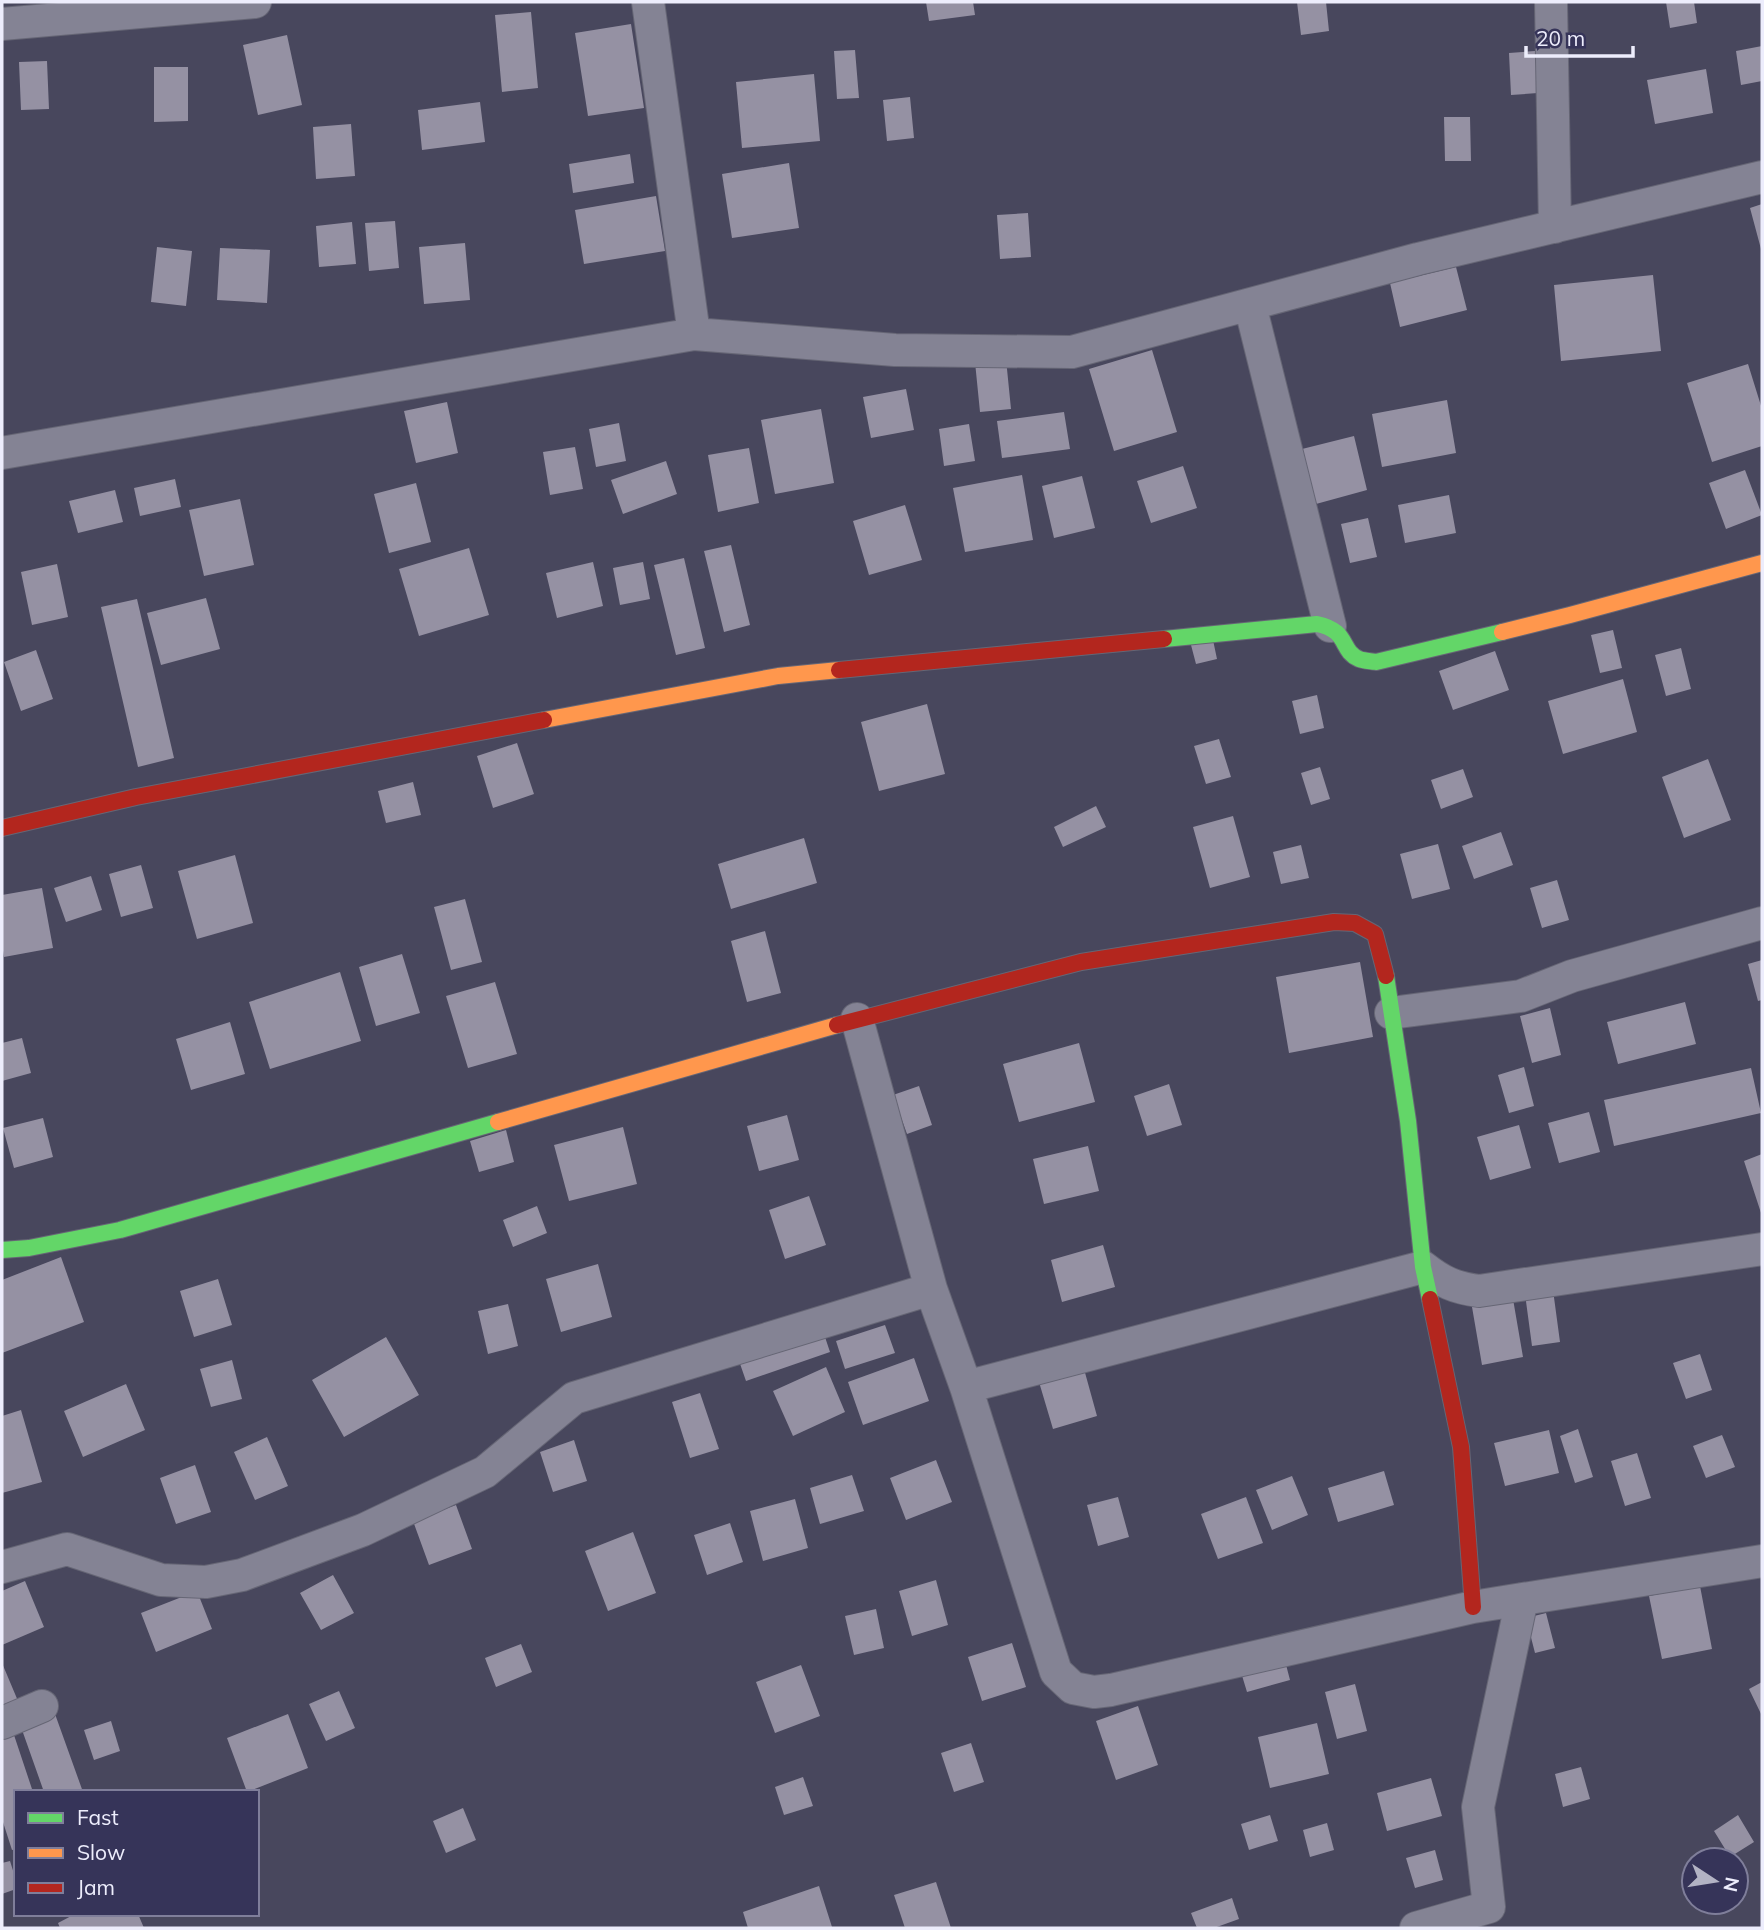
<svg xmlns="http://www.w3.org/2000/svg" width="1764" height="1930" font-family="Mulish,sans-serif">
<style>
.building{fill:#9591a3}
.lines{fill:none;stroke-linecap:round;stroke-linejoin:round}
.street-casing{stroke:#666675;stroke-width:34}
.fast-casing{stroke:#666675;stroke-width:18}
.slow-casing{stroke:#666675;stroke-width:18}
.jam-casing{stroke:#666675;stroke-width:18}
.street{stroke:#848394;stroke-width:32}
.fast{stroke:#63d668;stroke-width:16}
.slow{stroke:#ff974d;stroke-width:16}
.jam{stroke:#b3261e;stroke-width:16}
</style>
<rect width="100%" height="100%" fill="#48475d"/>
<path class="building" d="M926,2H973L975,15L929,21Z
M1297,2H1326L1329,31L1301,35Z
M1666,2H1694L1697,23L1670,28Z
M531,12L538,88L502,92L495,15Z
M631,24L644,108L588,116L575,33Z
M287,35L302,105L258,115L243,45Z
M1762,46V81L1741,85L1736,51Z
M855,50L859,98L837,99L834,51Z
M1535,51L1538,93L1511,95L1509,53Z
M47,61L49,109L21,110L19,62Z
M154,67H188V121L154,122Z
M1706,69L1713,113L1655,124L1647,80Z
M814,74L820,141L742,148L736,82Z
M910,97L914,138L887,141L883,100Z
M480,102L485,142L422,150L418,110Z
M1444,117H1470L1471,161H1445Z
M351,124L355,176L316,179L313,127Z
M630,154L634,183L573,193L569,164Z
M789,163L799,228L732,238L722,174Z
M656,196L665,251L584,264L575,210Z
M1762,204V249H1761L1750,208Z
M1028,213L1031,257L1000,259L997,215Z
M395,221L399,268L369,271L365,223Z
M352,222L356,264L319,267L316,226Z
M465,243L470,300L424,304L419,247Z
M157,247L192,251L186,306L151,302Z
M220,248L270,250L267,303L217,300Z
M1456,267L1467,310L1400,327L1390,283Z
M1653,275L1661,351L1561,361L1554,285Z
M1152,350L1177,432L1114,451L1089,369Z
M1006,359L1011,409L980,412L975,362Z
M1748,364L1762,409V446L1712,462L1687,383Z
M906,389L914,430L871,438L863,397Z
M1447,400L1456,453L1382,467L1372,414Z
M447,402L458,453L416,463L404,411Z
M821,409L834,483L775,494L761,420Z
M1064,412L1070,449L1002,458L997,421Z
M619,423L626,461L596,467L589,429Z
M969,424L975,461L944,466L939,429Z
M1354,436L1367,490L1316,504L1302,449Z
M575,447L583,489L550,495L543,452Z
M749,448L759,503L718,512L708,455Z
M666,461L677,494L623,514L611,480Z
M1183,466L1197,508L1151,523L1137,481Z
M1745,470L1762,515L1726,529L1709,483Z
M1022,475L1033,540L965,552L953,488Z
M1082,476L1095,528L1054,538L1042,486Z
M175,479L181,507L140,516L134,488Z
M416,483L431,542L389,553L374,494Z
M115,490L123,522L78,533L69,501Z
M1449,495L1456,533L1405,543L1398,505Z
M240,499L254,565L204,576L189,510Z
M905,505L922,560L869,575L853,521Z
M1368,518L1377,557L1350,563L1341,524Z
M731,545L750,625L724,632L704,551Z
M469,548L489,615L419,636L399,569Z
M684,558L705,648L676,655L654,565Z
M593,562L603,606L557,618L546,573Z
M643,562L650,599L620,605L613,568Z
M57,564L68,617L32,625L21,572Z
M206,598L220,649L161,665L147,613Z
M137,599L174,758L138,767L101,607Z
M1613,630L1622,668L1600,673L1591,635Z
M1213,640L1217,659L1196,664L1191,645Z
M1681,648L1691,689L1666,696L1655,655Z
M36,650L53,699L21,711L4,662Z
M1495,651L1509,690L1453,710L1439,671Z
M1623,679L1637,732L1563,754L1548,701Z
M1317,695L1324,728L1300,734L1292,701Z
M927,704L945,774L879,791L861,722Z
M1219,739L1231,777L1206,784L1194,746Z
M517,743L534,794L493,808L477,756Z
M1708,759L1731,820L1684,838L1662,777Z
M1320,767L1330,799L1311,805L1301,773Z
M1463,769L1473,797L1441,809L1431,780Z
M413,782L421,815L386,823L378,791Z
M1096,806L1106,827L1063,847L1054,827Z
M1233,816L1250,877L1210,888L1193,827Z
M1501,832L1513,865L1474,879L1462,846Z
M804,838L817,883L731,909L718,864Z
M1438,844L1450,889L1412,899L1400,854Z
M1301,845L1309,878L1281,884L1273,852Z
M235,855L253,923L197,939L178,871Z
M141,865L153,908L121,917L109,874Z
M91,876L102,910L66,922L54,888Z
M1557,880L1569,920L1542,928L1530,888Z
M42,888L53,948L4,957L2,944V895Z
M465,899L482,962L451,970L434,907Z
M765,931L781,993L747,1002L731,941Z
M402,954L420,1013L376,1026L359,967Z
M1762,960V1000L1758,1001L1748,964Z
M1360,962L1373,1037L1289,1053L1276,977Z
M340,972L361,1041L270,1069L249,1002Z
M495,982L517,1054L468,1068L446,996Z
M1685,1002L1696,1044L1618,1064L1607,1022Z
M1550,1008L1561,1055L1532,1063L1520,1016Z
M230,1022L245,1074L191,1090L176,1039Z
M22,1038L31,1073L2,1081V1043Z
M1079,1043L1095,1102L1019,1122L1003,1064Z
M1524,1067L1534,1106L1509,1113L1498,1075Z
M1751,1068L1761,1113L1614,1146L1604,1100Z
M1169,1084L1182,1125L1147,1136L1134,1096Z
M919,1086L932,1125L907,1134L893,1095Z
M1589,1112L1600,1152L1559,1163L1548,1123Z
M787,1115L799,1160L759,1171L747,1126Z
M43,1118L53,1157L14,1168L3,1128Z
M1519,1125L1531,1168L1490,1180L1477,1137Z
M623,1127L637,1184L569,1201L554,1145Z
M506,1130L514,1162L479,1172L470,1141Z
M1088,1146L1099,1191L1044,1204L1033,1159Z
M1762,1154V1216L1744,1161Z
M809,1196L826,1245L785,1259L769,1210Z
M537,1206L547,1233L513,1247L503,1220Z
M1103,1245L1115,1287L1062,1302L1051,1260Z
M61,1257L84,1322L2,1353V1280Z
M598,1264L612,1317L561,1332L546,1279Z
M218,1279L232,1325L194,1337L180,1291Z
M1553,1290L1560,1342L1532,1346L1525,1294Z
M1513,1299L1523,1357L1482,1365L1472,1307Z
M508,1304L518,1346L488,1354L478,1311Z
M885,1325L895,1353L845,1369L836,1341Z
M822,1328L830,1352L746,1381L738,1358Z
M386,1337L419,1395L344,1437L312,1380Z
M1700,1354L1712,1390L1686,1399L1673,1363Z
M914,1358L929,1401L863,1425L848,1382Z
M232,1360L242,1399L211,1407L200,1369Z
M826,1367L845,1412L793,1436L773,1391Z
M1084,1369L1097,1416L1053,1429L1039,1382Z
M126,1384L145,1430L83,1457L64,1411Z
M700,1393L719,1449L690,1458L672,1402Z
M21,1410L42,1482L2,1493V1416Z
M1578,1429L1593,1477L1575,1483L1560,1436Z
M1549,1430L1559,1473L1505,1486L1494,1443Z
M1722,1435L1735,1467L1706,1478L1693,1446Z
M267,1437L288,1486L255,1500L234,1452Z
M574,1440L587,1481L553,1492L540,1452Z
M1637,1453L1651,1498L1625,1506L1611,1461Z
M936,1460L952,1502L906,1520L890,1478Z
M195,1465L211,1512L176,1524L160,1478Z
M1384,1471L1394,1505L1338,1522L1328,1488Z
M852,1475L864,1511L820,1524L810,1488Z
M1292,1476L1308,1515L1272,1530L1256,1490Z
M1118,1497L1129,1537L1098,1546L1087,1505Z
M1246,1497L1263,1543L1218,1559L1201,1514Z
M795,1499L808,1548L763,1561L750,1511Z
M456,1505L472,1549L429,1565L413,1521Z
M730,1523L743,1562L707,1575L694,1535Z
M633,1532L656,1593L608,1611L585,1551Z
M333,1575L354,1613L321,1630L300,1593Z
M936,1580L948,1625L912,1636L899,1591Z
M25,1581L44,1627L2,1645V1591Z
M1700,1586L1712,1649L1662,1659L1649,1596Z
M197,1591L212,1629L156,1652L141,1613Z
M876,1609L884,1648L854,1655L845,1616Z
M1546,1613L1555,1648L1535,1653L1526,1618Z
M1012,1643L1026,1687L982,1701L968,1657Z
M521,1644L532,1672L496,1687L485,1658Z
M1284,1657L1290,1680L1247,1692L1240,1669Z
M2,1663L18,1701L2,1708Z
M801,1665L820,1716L775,1733L756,1682Z
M1762,1682V1716L1749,1689Z
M1355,1684L1367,1731L1337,1739L1325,1692Z
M339,1691L355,1728L326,1741L309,1704Z
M1138,1706L1158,1765L1116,1780L1096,1721Z
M55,1714L83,1792H44L21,1727Z
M288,1714L308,1768L247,1792L227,1738Z
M111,1721L120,1751L94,1760L84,1730Z
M1317,1723L1329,1774L1270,1788L1258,1737Z
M13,1732L33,1792H16V1849L12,1850L2,1819V1736Z
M971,1743L984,1782L954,1792L941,1753Z
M1581,1767L1590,1799L1563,1807L1555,1774Z
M803,1777L813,1806L784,1815L775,1787Z
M1431,1778L1442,1816L1387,1831L1377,1793Z
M463,1808L476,1840L446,1853L433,1821Z
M1270,1815L1278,1841L1249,1850L1241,1824Z
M1738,1815L1754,1842L1730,1857L1714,1831Z
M1327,1823L1334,1850L1310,1857L1303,1830Z
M1435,1850L1443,1880L1415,1888L1406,1858Z
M10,1861L16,1880V1889L2,1894V1863Z
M936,1882L951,1928H905L894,1895Z
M819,1886L832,1927L748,1928L743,1912Z
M1232,1898L1239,1919L1214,1928H1197L1191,1913Z
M75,1914H138L144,1928H60L58,1923Z"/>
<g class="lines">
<defs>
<path id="street" d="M648,2L694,334
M1551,2L1555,227
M2,24L255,2
M1250,305L1330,626
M2,453L694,334L895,350L1072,352L1418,259L1762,177
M1391,1013L1521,996L1572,976L1762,923
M857,1019L931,1289L966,1387L1056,1672L1073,1688L1094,1692L1111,1690L1473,1607L1762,1561
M966,1387L1423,1267C1442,1282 1455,1288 1479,1291L1762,1249
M2,1567L67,1549L161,1580L206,1582L242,1575L363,1530L485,1472L574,1398L931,1289
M2,1723L42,1706
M1416,1928L1489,1907L1478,1807L1522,1599"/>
<path id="fast" d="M1164,639L1317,624C1350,631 1339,650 1359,659C1364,661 1371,661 1376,662L1502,632
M1386,976L1408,1121L1423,1267L1430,1299
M2,1250L29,1248L120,1230L498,1122"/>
<path id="slow" d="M1502,632L1570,615L1762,563
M544,720L778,676L839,670
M498,1122L837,1025"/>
<path id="jam" d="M839,670L1164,639
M2,828L136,797L544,720
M837,1025L1081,962L1334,922L1355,923L1375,934L1386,976
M1430,1299L1461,1447L1473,1607"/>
</defs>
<use href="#street" class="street-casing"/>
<use href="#fast" class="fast-casing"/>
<use href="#slow" class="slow-casing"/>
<use href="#jam" class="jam-casing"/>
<use href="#street" class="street"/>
<use href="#fast" class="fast"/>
<use href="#slow" class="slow"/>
<use href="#jam" class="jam"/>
</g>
<rect width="1764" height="1930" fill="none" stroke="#ededfc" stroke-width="7"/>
<rect x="14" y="1790" width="245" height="126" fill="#363459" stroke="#7f7e9a" stroke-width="2"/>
<rect x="28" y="1813" width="35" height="10" fill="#63d668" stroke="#7f7e9a" stroke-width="2"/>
<text x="77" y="1825" font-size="21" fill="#ededfc">Fast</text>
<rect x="28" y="1848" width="35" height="10" fill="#ff974d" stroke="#7f7e9a" stroke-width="2"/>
<text x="77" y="1860" font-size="21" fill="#ededfc">Slow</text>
<rect x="28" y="1883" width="35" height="10" fill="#b3261e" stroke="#7f7e9a" stroke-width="2"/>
<text x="77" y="1895" font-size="21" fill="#ededfc">Jam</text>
<g transform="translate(1715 1881) rotate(102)"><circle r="33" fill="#363459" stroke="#7f7e9a" stroke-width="2"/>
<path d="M0-5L12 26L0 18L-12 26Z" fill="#b3b3c4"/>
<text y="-10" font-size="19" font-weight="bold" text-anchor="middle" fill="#ededfc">N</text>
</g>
<path d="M1526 46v10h107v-10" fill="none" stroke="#ededfc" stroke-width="3.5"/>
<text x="1536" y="46" font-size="21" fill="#ededfc" stroke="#363459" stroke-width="5" paint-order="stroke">20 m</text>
</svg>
